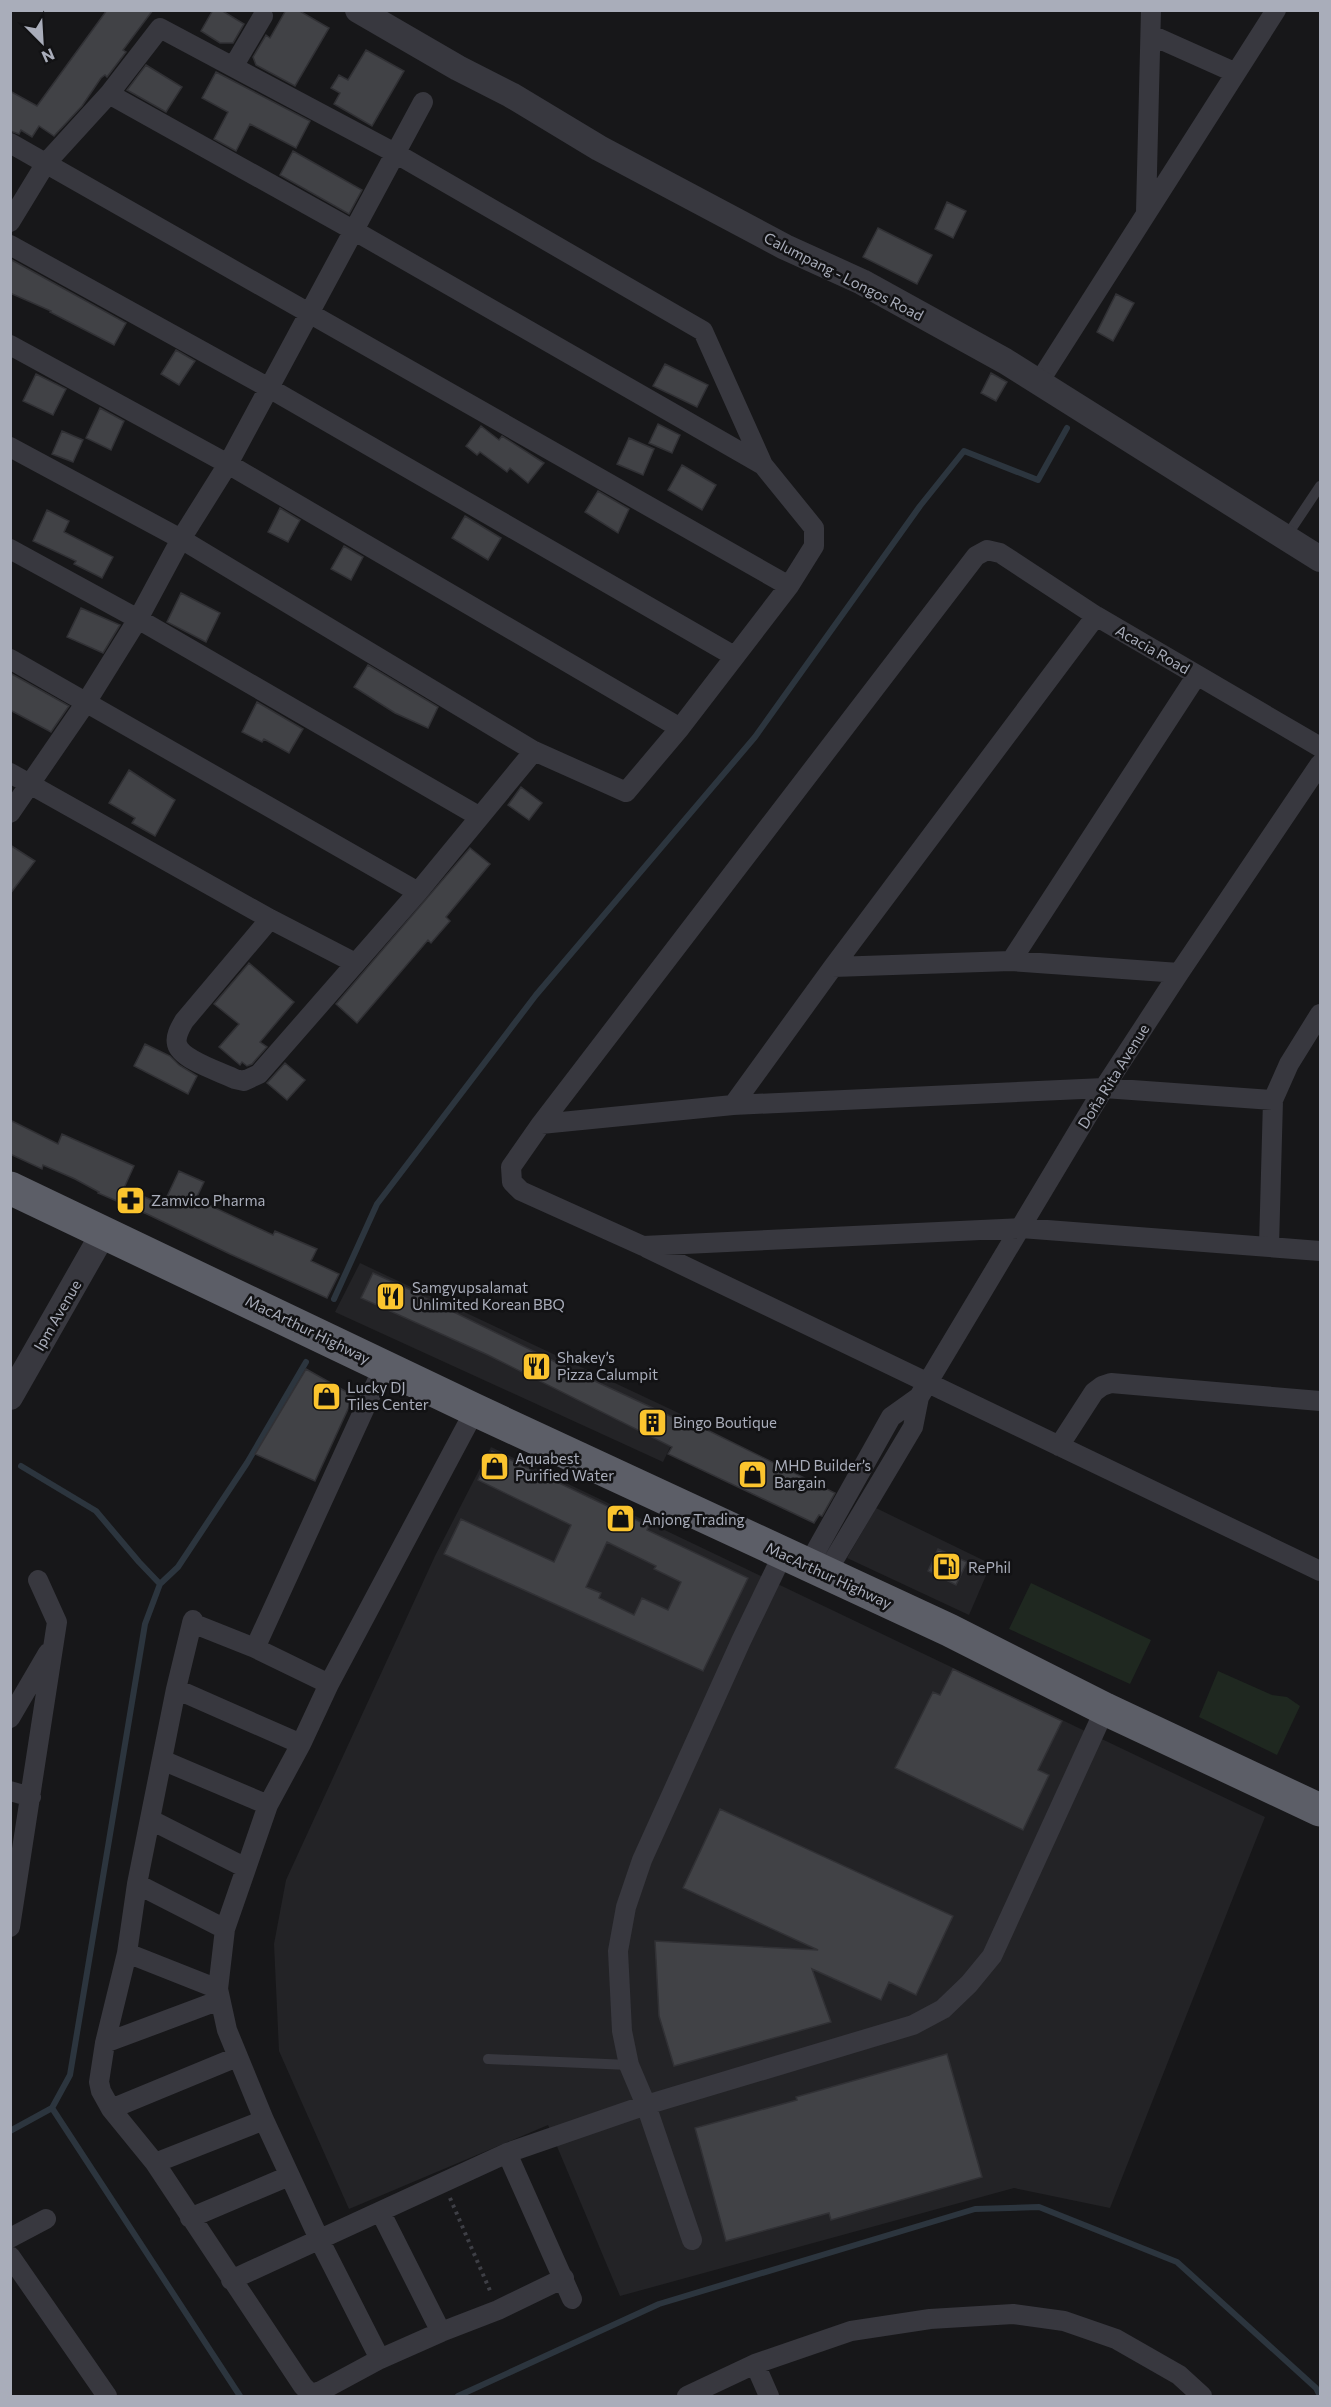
<svg xmlns="http://www.w3.org/2000/svg" width="1331" height="2407" font-family="Commissioner,sans-serif">
<style>
.built{fill:#232326}
.green{fill:#1f2820}
.lines{fill:none;stroke-linecap:round;stroke-linejoin:round}
.stream{stroke:#2c353e;stroke-width:6}
.building{fill:#414246;stroke:#313135;stroke-width:1.5;fill-rule:evenodd}
.path{stroke:#3e3f46;stroke-width:4;stroke-dasharray:3 4.5;stroke-linecap:butt}
.service{stroke:#38383f;stroke-width:10}
.minor{stroke:#38383f;stroke-width:20}
.tertiary{stroke:#38383f;stroke-width:26}
.trunk{stroke:#5c5e67;stroke-width:33}
.labels{text-anchor:middle;dominant-baseline:central;stroke-width:5;stroke-linejoin:round;paint-order:stroke}
.street-label{font-size:15px;fill:#a9adba;stroke:#121214}
.poi-label{font-size:15px;fill:#a9adba;stroke:#121214;text-anchor:start}
</style>
<rect width="100%" height="100%" fill="#171719"/>
<path class="built" d="M360,1263L685,1416L663,1462L335,1312Z
M491,1447L1265,1817L1110,2208L1014,2188L620,2296L548,2125L349,2209L279,2051L274,1944L286,1880L435,1556Z
M876,1508L991,1564L969,1615L847,1558Z"/>
<path class="green" d="M1031,1583L1151,1640L1130,1684L1009,1629Z
M1218,1671L1272,1695L1287,1697L1300,1706L1277,1755L1199,1717Z"/>
<g class="lines">
<path class="stream" d="M334,1299L377,1204L536,995L755,737L920,506L964,451L1038,480L1067,428
M21,1466L96,1511L139,1562L160,1584
M52,2108L240,2396
M10,2131L52,2108L70,2075L145,1624L160,1584L178,1567L247,1463L306,1362
M458,2396L659,2304L975,2209L1039,2207L1177,2262L1316,2388L1320,2396"/>
</g>
<path class="building" d="M107,10H153L123,50L126,52L107,77L105,75L101,78L82,106L54,136L39,126L32,137L21,130L19,134L10,131V91L37,106Z
M213,10H221L244,24L233,43H220L201,31Z
M286,10H298L329,28L295,86L256,65L253,57L266,35L270,38Z
M366,50L404,71L372,126L334,104L340,93L331,88L339,75L348,80Z
M146,65L182,87L166,112L127,90Z
M216,72L310,121L296,148L250,124L236,151L214,139L228,112L202,98Z
M293,151L362,190L349,214L280,175Z
M947,202L966,211L953,238L935,229Z
M878,228L932,255L917,284L863,257Z
M10,259L126,323L114,345L50,312L51,311L10,293Z
M1116,294L1134,303L1113,341L1097,332Z
M176,350L195,361L179,385L161,374Z
M665,364L708,385L697,407L653,386Z
M991,373L1007,382L996,401L981,393Z
M36,374L66,389L53,415L23,401Z
M100,408L124,421L111,450L86,438Z
M658,424L680,435L672,453L649,443Z
M481,426L499,440L502,436L544,463L528,483L510,468L507,472L480,452L477,455L466,446Z
M62,431L83,440L73,462L52,454Z
M629,438L654,449L643,475L617,464Z
M682,465L716,485L702,510L668,490Z
M598,491L629,509L618,533L585,512Z
M280,508L300,520L288,542L268,532Z
M47,510L69,521L64,532L113,557L102,578L74,564L76,561L33,541Z
M465,516L501,538L488,560L452,538Z
M344,546L363,557L351,580L331,569Z
M181,593L220,613L206,642L167,622Z
M81,608L120,625L103,653L67,637Z
M368,665L438,707L428,728L395,713L354,687Z
M10,673L69,706L51,732L10,710Z
M257,702L303,729L289,753L264,739L262,742L242,732Z
M129,770L175,800L155,836L132,823L135,818L109,803Z
M521,787L542,803L529,820L508,805Z
M10,845L35,861L10,894Z
M470,848L490,864L446,917L450,921L431,943L428,940L357,1023L336,1004Z
M249,963L294,1002L260,1042L267,1047L252,1064L247,1066L242,1062L240,1065L219,1047L239,1024L214,1004Z
M145,1044L170,1056L179,1065L197,1076L188,1094L134,1066Z
M285,1063L305,1080L287,1100L267,1083Z
M10,1120L58,1144L62,1134L134,1166L124,1188L163,1205L179,1171L204,1182L196,1199L273,1235L275,1231L317,1249L311,1261L339,1274L327,1298L230,1254L147,1214L98,1193L99,1192L75,1179L43,1165L42,1169L10,1154Z
M373,1273L420,1294L419,1295L584,1376L683,1422L685,1419L835,1493L822,1516L819,1515L814,1523L668,1454L672,1447L488,1355L361,1298Z
M306,1369L354,1396L315,1481L255,1454Z
M492,1451L649,1526L647,1530L748,1578L703,1671L444,1554L461,1519L554,1562L571,1525L478,1480ZM607,1542L656,1566L654,1569L681,1582L668,1610L642,1598L634,1615L599,1598L601,1593L586,1587Z
M938,1549L967,1562L956,1585L928,1571Z
M953,1669L1062,1721L1038,1770L1049,1775L1023,1830L895,1768L933,1692L940,1695Z
M720,1809L953,1916L916,1995L889,1982L881,2000L812,1969L831,2022L674,2066L659,2016L655,1941L818,1950L683,1888Z
M947,2054L982,2177L831,2220L829,2213L726,2241L695,2128L797,2100L796,2097Z"/>
<g class="lines">
<path class="path" d="M450,2198L491,2293"/>
<path class="service" d="M1286,537L1320,486
M488,2059L629,2065"/>
<path class="minor" d="M1151,35L1236,73
M233,67L263,16
M109,94L353,230L763,465
M10,143L789,586
M1146,212L1151,10
M10,222L46,163L109,94L160,28L395,153L703,331L763,465L814,528V546L789,586L680,728L626,792L534,751L181,539L10,447
M10,245L269,388L734,656
M10,345L228,464L680,728
M1039,382L1276,10
M10,549L138,619L480,817
M10,659L418,892
M1320,747L1096,616L1000,553L987,550L976,556L541,1124L511,1167L512,1182L521,1191L643,1246L1021,1228L1320,1251
M10,773L270,919L355,963
M10,813L87,701L138,619L181,539L228,464L423,102
M270,919L184,1021C180,1028 175,1036 177,1044C181,1060 221,1072 235,1079L244,1081L259,1074L418,892L534,751
M1011,961L1197,675
M833,967L1011,961L1179,973
M733,1105L833,967L1096,616
M541,1124L733,1105L1104,1088L1273,1100L1289,1064L1320,1014
M1269,1246L1273,1100
M647,1248L1320,1571
M1059,1446L1094,1392L1102,1386L1111,1383L1320,1401
M808,1565L891,1417L919,1397
M826,1573L913,1427L919,1397L1104,1088L1179,973L1320,764
M193,1620L192,1623L255,1648L329,1684
M192,1623L176,1689L137,1884L127,1953L105,2043L99,2082L101,2091L111,2109L155,2163L303,2386L309,2392L317,2393L380,2359L441,2332L498,2310L564,2278
M255,1648L384,1366
M176,1689L301,1744
M10,1718L48,1653
M162,1760L268,1805
M10,1791L31,1797
M151,1820L246,1868
M137,1884L225,1929
M10,1927L57,1622L38,1580
M127,1953L218,1989
M105,2043L220,2000
M111,2109L237,2057
M507,2153L572,2299
M155,2163L264,2120
M381,2213L441,2332
M190,2218L289,2176
M10,2238L46,2219
M692,2240L646,2105L629,2065L622,2031L618,1951L626,1907L642,1860L741,1641L783,1554
M10,2256L107,2396
M231,2280L507,2153L646,2105L913,2025L943,2009L969,1984L992,1956L1105,1709
M380,2359L320,2241L264,2120L227,2030L218,1989L225,1929L268,1805L301,1744L329,1684L475,1410
M755,2364L769,2396
M687,2396L755,2364L851,2331L930,2319L1013,2314L1064,2321L1116,2339L1179,2375L1202,2396"/>
<path class="tertiary" d="M358,10L458,68L511,95L599,148L785,247L862,282L1005,361L1320,559
M10,1397L104,1232"/>
<path class="trunk" d="M10,1188L475,1410L949,1630L1105,1709L1320,1810"/>
</g>
<defs>
<symbol id="pharmacy-square" viewBox="-11 -11 22 22"><rect x="-9" y="-9" width="18" height="18" rx="4" fill="#fbc42e" stroke="#121214"/><path d="M-2-6h4v4h4v4h-4v4h-4v-4h-4v-4h4Z" fill="#111"/></symbol>
<symbol id="restaurant-square" viewBox="-11 -11 22 22"><rect x="-9" y="-9" width="18" height="18" rx="4" fill="#fbc42e" stroke="#121214"/><path d="M-5-6h1v4h1v-4h1v4h1v-4h1v5L-1.5 .5V6h-2V.5L-5-1ZM5-6V6H3V1.5H1.5Q1.5-4 5-6Z" fill="#111"/></symbol>
<symbol id="shop-square" viewBox="-11 -11 22 22"><rect x="-9" y="-9" width="18" height="18" rx="4" fill="#fbc42e" stroke="#121214"/><path d="M-5-2.5h2.3a2.7 3.5 0 0 1 5.4 0H5L5.5 6h-11ZM-1.5-2.5h3a1.5 2.3 0 0 0-3 0Z" fill="#111"/></symbol>
<symbol id="building-square" viewBox="-11 -11 22 22"><rect x="-9" y="-9" width="18" height="18" rx="4" fill="#fbc42e" stroke="#121214"/><path d="M-4-6H4V6H1V3H-1V6H-4ZM-2.5-4.3h1.7v1.8h-1.7ZM.8-4.3h1.7v1.8H.8ZM-2.5-1h1.7V.8h-1.7ZM.8-1h1.7V.8H.8Z" fill="#111"/></symbol>
<symbol id="fuel-square" viewBox="-11 -11 22 22"><rect x="-9" y="-9" width="18" height="18" rx="4" fill="#fbc42e" stroke="#121214"/><path d="M-5.5-6h7V0h2V4h1.3V-2.5L3-4.5l.8-.8L6-3V5H2.5V1h-1V6h-7ZM-4.2-4.7v3.2H.2V-4.7Z" fill="#111"/></symbol>
</defs>
<g fill-rule="evenodd">
<use href="#pharmacy-square" x="114" y="1184" width="33" height="33"/>
<use href="#restaurant-square" x="374" y="1280" width="33" height="33"/>
<use href="#restaurant-square" x="520" y="1350" width="33" height="33"/>
<use href="#shop-square" x="310" y="1380" width="33" height="33"/>
<use href="#building-square" x="636" y="1406" width="33" height="33"/>
<use href="#shop-square" x="478" y="1450" width="33" height="33"/>
<use href="#shop-square" x="736" y="1458" width="33" height="33"/>
<use href="#shop-square" x="604" y="1502" width="33" height="33"/>
<use href="#fuel-square" x="930" y="1550" width="33" height="33"/>
</g>
<g class="labels">
<g class="street-label">
<text transform="translate(844 276) rotate(27)">Calumpang - Longos Road</text>
<text transform="translate(1153 649) rotate(30)">Acacia Road</text>
<text transform="translate(1113 1076) rotate(-58)">Doña Rita Avenue</text>
<text transform="translate(57 1315) rotate(-60)">Ipm Avenue</text>
<text transform="translate(308 1329) rotate(26)">MacArthur Highway</text>
<text transform="translate(829 1575) rotate(25)">MacArthur Highway</text>
</g>
<g class="poi-label">
<text x="151" y="1200">Zamvico Pharma</text>
<text x="412" y="1287">Samgyupsalamat<tspan x="412" dy="17">Unlimited Korean BBQ</tspan></text>
<text x="557" y="1357">Shakey’s<tspan x="557" dy="17">Pizza Calumpit</tspan></text>
<text x="347" y="1387">Lucky DJ<tspan x="347" dy="17">Tiles Center</tspan></text>
<text x="673" y="1422">Bingo Boutique</text>
<text x="515" y="1458">Aquabest<tspan x="515" dy="17">Purified Water</tspan></text>
<text x="774" y="1465">MHD Builder’s<tspan x="774" dy="17">Bargain</tspan></text>
<text x="642" y="1519">Anjong Trading</text>
<text x="968" y="1567">RePhil</text>
</g>
</g>
<rect width="1331" height="2407" fill="none" stroke="#a9adba" stroke-width="24"/>
<g transform="translate(42 42) rotate(156)" stroke="#121214" stroke-width="4.5" paint-order="stroke">
<path d="M0-4.5L10 22L0 15L-10 22Z" fill="#a9adba"/>
<text y="-9" font-size="16" font-weight="bold" text-anchor="middle" fill="#a9adba">N</text>
</g>
</svg>
